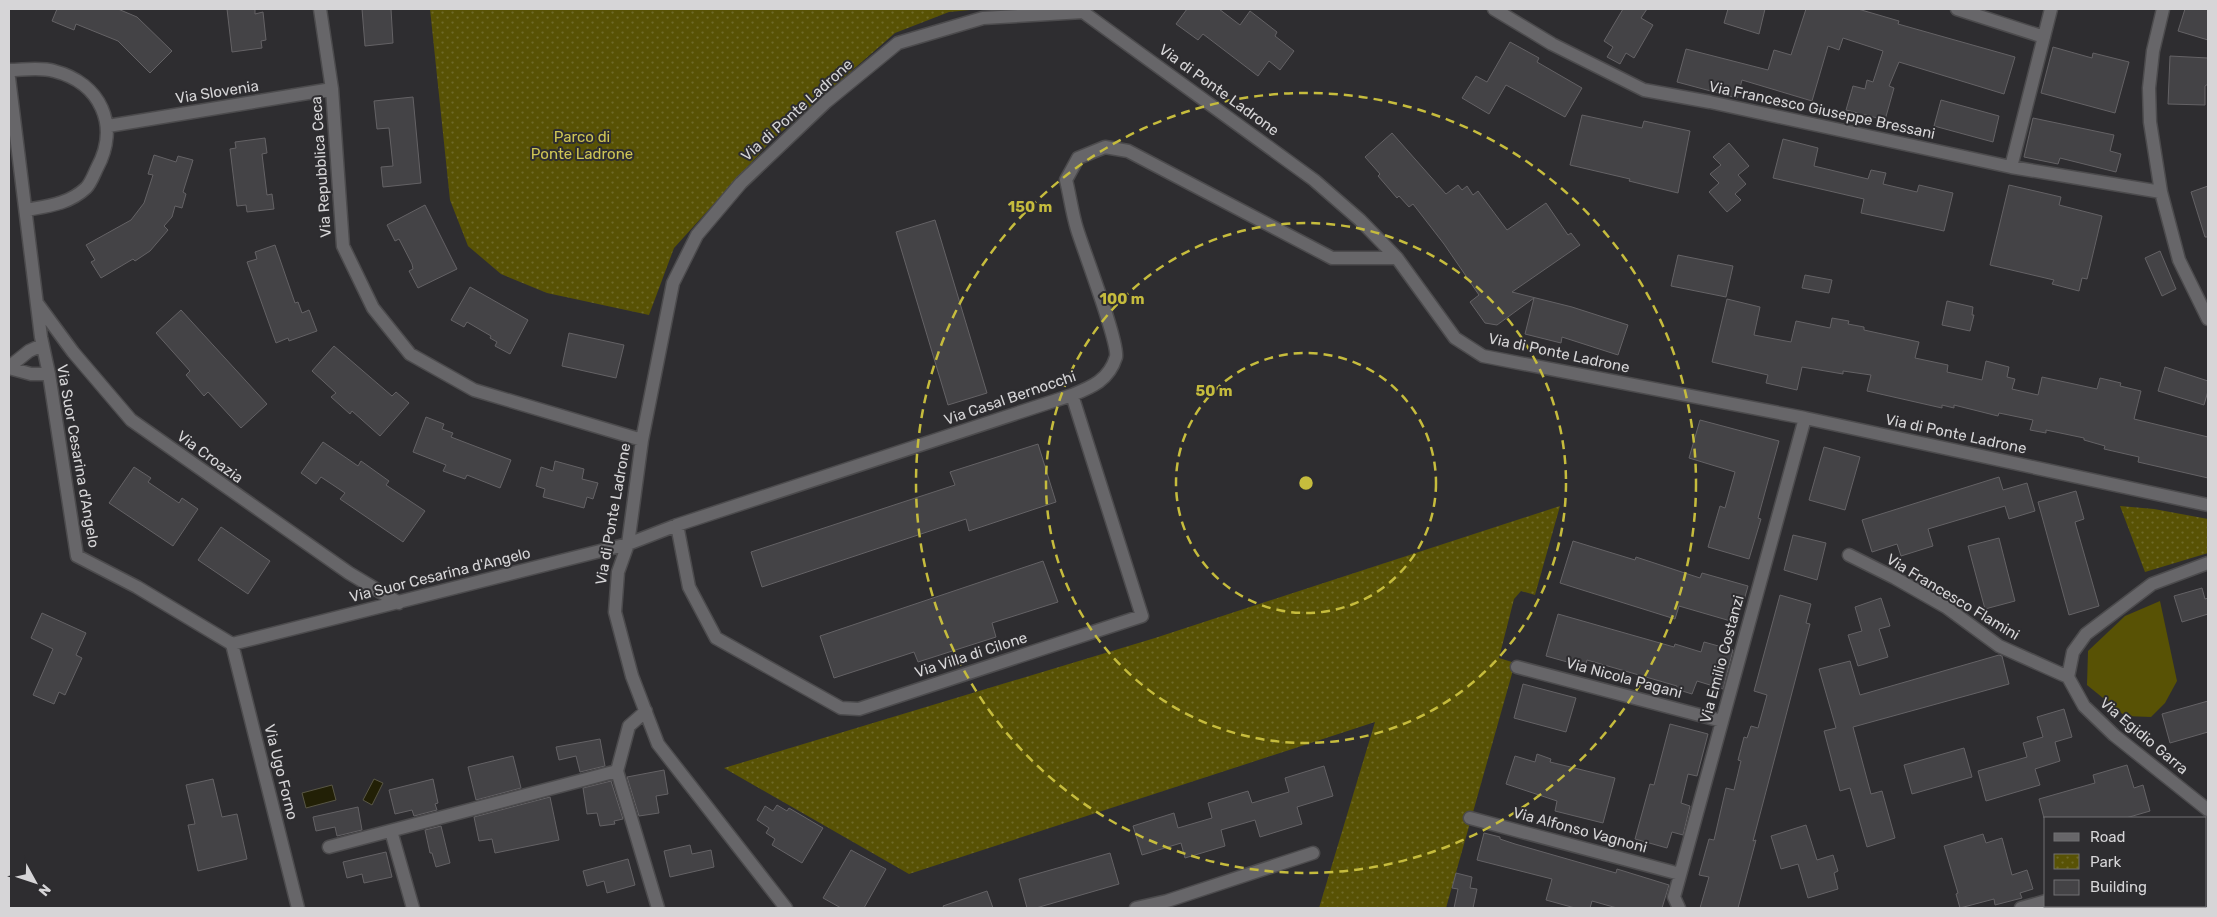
<svg xmlns="http://www.w3.org/2000/svg" width="2217" height="917" font-family="Rubik,sans-serif">
<style>
.grass{fill:#585205}
.park{fill:url(#park-dots)}
.water{fill:#222006;stroke:#585645}
.building{fill:#444346;stroke:#646265}
.lines{fill:none;stroke-linecap:round;stroke-linejoin:round}
.minor-casing{stroke:#4c4b4d;stroke-width:15}
.minor{stroke:#676669;stroke-width:12}
.ring{fill:none;stroke:#c6bc3d;stroke-width:2.5;stroke-dasharray:9 6}
.labels{text-anchor:middle;dominant-baseline:central;stroke-width:4;stroke-linejoin:round;paint-order:stroke}
.street-label{font-size:15px;fill:#d6d5d7;stroke:#2e2d30}
.park-label{font-size:15px;fill:#cfc655;stroke:#2e2d30}
.centre{fill:#c6bc3d;stroke:#2e2d30;stroke-width:2.5}
.ring-label{font-size:15px;text-anchor:middle;font-weight:bold;fill:#c6bc3d;stroke:#2e2d30;stroke-width:4;stroke-linejoin:round;paint-order:stroke}
</style>
<defs>
<pattern id="park-dots" width="8" height="8" patternUnits="userSpaceOnUse" patternTransform="scale(1.25)"><rect width="8" height="8" fill="#585205"/><path d="M2 2h.1M6 6h.1" fill="none" stroke="#6f6a29" stroke-width="1.8" stroke-linecap="round"/></pattern>
</defs>
<rect width="100%" height="100%" fill="#2e2d30"/>
<path class="grass" d="M2160,601L2177,681L2165,703L2151,717L2125,716L2087,685L2088,651L2125,616Z"/>
<path class="park" d="M430,9H981L949,12L895,33L771,141L674,248L649,315L547,293L501,274L468,246L450,200Z
M1560,506L1535,595L1521,591L1514,599L1499,658L1515,663L1446,908H1319L1375,722L909,874L724,768L1155,638Z
M2120,506L2154,509L2208,519V553L2145,572Z"/>
<path class="water" d="M374,779L383,783L372,805L363,800Z
M332,785L336,800L306,808L302,793Z"/>
<path class="building" d="M57,9H118L137,17L172,51L150,73L118,41L76,24L74,30L52,21Z
M227,9H255V14L263,12L266,40L261,41L262,48L232,52Z
M362,9H391L393,43L365,46Z
M1187,9H1219L1240,25L1250,11L1277,32L1275,36L1294,51L1280,70L1269,61L1258,76L1203,34L1198,40L1176,24Z
M1623,9H1647L1641,18L1653,25L1634,58L1626,53L1620,64L1607,57L1613,47L1604,41Z
M1728,9H1765L1759,34L1724,23Z
M1806,9H1858L1899,21L1898,24L2015,57L2004,94L1899,62L1889,86L1894,88L1885,120L1846,110L1853,86L1865,89L1867,80L1873,82L1883,51L1843,38L1839,50L1828,46L1812,101L1742,80L1737,98L1677,82L1686,49L1768,70L1774,50L1791,55Z
M2185,9H2208V40L2178,31Z
M1510,42L1539,58L1537,62L1582,88L1565,117L1506,85L1489,114L1462,98L1476,76L1487,82Z
M2053,47L2092,58L2093,53L2129,62L2115,113L2041,93Z
M2170,56L2208,58V84L2205,86V105L2168,104Z
M413,97L421,183L383,187L381,167L393,166L389,128L377,129L374,101Z
M1941,100L1999,116L1993,142L1934,126Z
M1582,115L1642,128L1644,121L1690,131L1678,193L1629,181L1630,179L1570,165Z
M2033,118L2114,135L2110,151L2121,154L2116,172L2060,158L2058,164L2024,157Z
M1392,133L1446,194L1458,185L1462,190L1467,186L1473,195L1478,191L1507,230L1546,203L1568,235L1571,233L1580,245L1512,292L1572,307L1628,325L1618,355L1562,337L1561,343L1525,334L1534,298L1497,325L1485,323L1470,302L1479,295L1444,244L1413,204L1409,207L1399,196L1397,198L1378,176L1380,174L1365,157Z
M265,138L267,153L262,154L267,195L272,194L274,209L247,212L246,205L237,206L230,149L236,148L235,142Z
M1783,139L1818,148L1814,166L1868,179L1871,170L1886,173L1883,184L1917,192L1919,185L1953,193L1944,231L1861,213L1864,199L1773,178Z
M1729,143L1749,166L1738,175L1746,184L1735,194L1741,200L1727,212L1709,192L1719,183L1710,174L1721,165L1713,157Z
M154,155L176,162L178,156L193,160L183,192L186,194L182,208L175,206L172,217L164,226L168,230L150,251L135,261L133,259L101,278L91,262L95,260L86,245L131,220L144,203L153,175L148,174Z
M2009,185L2061,197L2059,205L2102,216L2087,279L2082,278L2079,291L2052,284L2054,280L1990,265Z
M2208,186V237H2205L2191,192Z
M425,205L457,269L418,288L409,271L413,269L412,264L399,239L395,241L387,225Z
M935,220L987,393L948,405L896,232Z
M275,245L295,303L298,302L302,313L309,310L317,331L289,341L288,338L276,343L247,262L257,259L255,252Z
M2160,251L2176,289L2162,296L2145,258Z
M1678,255L1733,266L1726,297L1671,286Z
M1805,275L1832,280L1829,293L1802,288Z
M470,287L528,320L510,354L495,346L497,342L490,338L491,336L467,322L464,327L451,320Z
M1727,299L1760,307L1754,335L1791,342L1796,321L1830,328L1832,318L1849,321L1848,324L1864,327V330L1919,342L1915,358L1948,365L1947,372L1982,380L1986,361L2009,367L2007,377L2015,379L2012,389L2038,395L2042,377L2097,389L2100,378L2121,383L2120,386L2141,391L2134,419L2208,437V478L2138,462L2139,457L2104,449L2105,446L2084,440V438L2046,430V433L2030,430L2033,420L1999,413L1998,416L1954,405V408L1942,405V408L1867,391L1871,375L1843,371V374L1802,367L1797,390L1766,383L1768,375L1712,362Z
M1947,301L1973,307L1972,315H1974L1970,331L1942,325Z
M181,310L267,404L241,428L208,392L204,396L186,375L190,371L156,333Z
M569,333L624,345L616,378L562,366Z
M334,346L392,396L396,392L409,403L380,436L352,411L350,414L331,397L336,393L312,371Z
M2165,367L2208,381V391L2204,405L2158,391Z
M426,417L444,424L442,429L453,433L451,437L511,460L500,488L467,475L465,479L443,471L446,465L413,452Z
M1700,420L1779,441L1758,518L1761,519L1749,559L1708,547L1720,506L1725,508L1735,472L1689,458Z
M323,442L358,466L361,461L389,481L386,485L425,511L403,542L340,499L345,493L321,477L316,484L301,473Z
M1038,444L1056,502L969,531L966,519L762,587L751,552L955,485L950,472Z
M1824,447L1860,457L1845,510L1809,500Z
M555,461L584,469L582,479L598,483L593,499L587,497L584,508L543,497L545,489L536,486L541,467L553,471Z
M134,467L151,478L148,482L179,503L182,498L198,509L173,546L109,503Z
M1999,477L2003,490L2027,483L2035,511L2009,519L2005,506L1928,529L1933,546L1901,556L1897,544L1872,552L1862,520Z
M2076,491L2084,519L2075,522L2099,606L2069,615L2038,502Z
M221,527L270,561L248,594L198,560Z
M1793,535L1826,543L1817,580L1784,570Z
M1999,538L2015,601L1985,609L1968,546Z
M1573,541L1635,560L1636,557L1700,578L1702,573L1748,586L1743,604L1739,602L1734,622L1679,606L1675,619L1560,583Z
M1043,561L1058,602L992,623L996,637L918,662L914,652L834,678L820,636Z
M2202,588L2205,599L2208,598V614L2182,622L2174,596Z
M1780,595L1811,604L1806,623L1810,624L1753,841L1756,840L1738,908H1700L1709,877L1699,875L1709,839L1714,840L1726,788L1734,790L1741,761L1738,760L1744,737L1747,738L1751,726L1758,728L1767,695L1754,691Z
M1881,598L1890,626L1879,629L1888,657L1858,666L1848,635L1862,631L1855,607Z
M42,613L86,633L76,655L82,658L65,695L59,692L54,704L33,695L53,649L31,638Z
M1558,614L1674,647L1675,644L1701,652L1704,642L1733,650L1723,689L1697,681L1692,694L1676,689L1677,686L1587,660L1585,667L1546,656Z
M1999,655L2002,656L2009,684L1853,727L1871,794L1882,791L1895,838L1867,847L1850,788L1840,791L1824,731L1836,728L1819,669L1850,661L1860,695Z
M1523,684L1576,698L1566,732L1514,718Z
M2208,701V732L2170,743L2162,714Z
M2064,709L2072,737L2055,742L2060,761L2035,769L2040,785L1986,801L1978,771L2027,757L2023,743L2043,737L2037,717Z
M1670,724L1708,734L1697,776L1688,774L1681,803L1690,806L1683,835L1672,832L1667,848L1635,839L1650,784L1654,785Z
M600,739L605,766L580,772L576,756L559,760L556,747Z
M1964,748L1972,777L1912,794L1904,765Z
M1537,754L1551,759L1550,762L1615,778L1603,823L1555,811L1557,801L1506,784L1515,756L1535,762Z
M513,756L521,788L476,800L468,767Z
M2127,765L2134,788L2143,785L2150,811L2126,818H2044L2039,799L2095,783L2093,775Z
M1324,766L1333,796L1297,807L1302,824L1260,837L1255,820L1221,830L1225,846L1185,858L1181,843L1142,855L1133,826L1174,813L1178,828L1212,818L1208,803L1248,791L1252,803L1289,792L1285,778Z
M664,770L668,794L656,796L659,813L639,816L627,777Z
M213,779L222,817L237,814L247,859L198,871L188,825L195,824L186,785Z
M433,779L438,803L435,804L437,810L414,816L412,810L395,814L389,790Z
M611,781L623,819L614,821L615,824L600,826L597,813L587,814L583,788Z
M550,797L559,840L495,853L492,839L479,841L474,817Z
M777,805L787,811L789,808L823,828L802,863L772,845L775,839L766,833L769,828L757,820L765,806L773,811Z
M358,807L362,830L337,836L335,827L316,831L313,817Z
M1806,825L1817,860L1833,855L1838,871L1834,873L1838,889L1808,898L1798,864L1781,869L1771,836Z
M441,826L450,863L436,867L432,853H430L425,830Z
M1484,833L1500,837V839L1515,844L1616,873L1617,869L1669,885L1662,908H1617L1592,901L1590,908H1575L1546,900L1552,879L1477,860Z
M1983,834L1986,843L2002,838L2012,875L2027,870L2033,889L2020,893L2022,898L1995,905L1994,899L1960,908L1956,894L1958,893L1944,846Z
M690,845L692,854L711,850L714,867L670,877L664,851Z
M851,850L886,869L864,908H841L823,898Z
M386,852L392,877L364,883L362,874L347,878L343,862Z
M1110,853L1119,884L1036,908H1027L1019,879Z
M628,859L635,885L607,893L604,881L587,886L583,871Z
M1456,873L1472,877L1470,888L1477,889L1473,908H1454L1458,889L1452,888Z
M987,891L993,908H944L943,906Z"/>
<g class="lines">
<defs>
<path id="minor" d="M320,9L332,89L343,246L373,308L410,354L474,390L642,440
M1494,9L1552,44L1644,90L1710,102L2011,167L2161,192
M1957,9L2044,37
M2163,9L2153,51L2149,88L2150,122L2161,192L2179,260L2208,319
M9,70C23,70 41,67 54,71C101,83 120,126 97,168C94,174 91,183 86,188C69,204 48,206 26,210
M9,78L41,337L49,374L77,556L137,587L232,644L628,544L677,525L1072,395C1092,387 1109,380 1116,357C1119,342 1083,249 1077,229C1072,213 1070,196 1066,180L1078,158L1105,147L1128,151L1332,258H1397
M108,126L332,89
M2011,167L2051,9
M37,303L73,352L131,420L349,573L399,603
M9,367L29,351L42,345
M9,368L31,374H49
M677,525L689,587L716,638L841,708L859,709L1142,616L1072,395
M1849,555L1895,578L1946,607L1999,646L2068,677
M232,644L298,908
M1517,667L1722,721
M2068,677L2084,706L2114,735L2208,810
M2068,677L2073,652L2086,634L2152,584L2208,563
M617,771L658,908
M1470,818L1680,874
M391,831L413,908
M329,847L617,771L629,726L646,711
M2082,906L2083,908
M786,908L658,744L632,676L615,612L618,572L628,544L642,440L673,283L697,235L741,183L826,102L898,43L983,18L1083,12L1314,180L1360,220L1397,258L1455,338L1483,356L1805,418L2208,505
M1136,908L1167,901L1313,853
M1679,908L1674,897L1805,418
M2021,908L2046,901"/>
</defs>
<use href="#minor" class="minor-casing"/>
<use href="#minor" class="minor"/>
</g>
<g class="ring">
<circle cx="1306" cy="483" r="130"/>
<circle cx="1306" cy="483" r="260"/>
<circle cx="1306" cy="483" r="390"/>
</g>
<g class="labels">
<g class="street-label">
<text transform="translate(1219 90) rotate(36)">Via di Ponte Ladrone</text>
<text transform="translate(217 92) rotate(-9)">Via Slovenia</text>
<text transform="translate(797 110) rotate(-42)">Via di Ponte Ladrone</text>
<text transform="translate(1822 110) rotate(12)">Via Francesco Giuseppe Bressani</text>
<text transform="translate(321 167) rotate(-94)">Via Repubblica Ceca</text>
<text transform="translate(1559 353) rotate(12)">Via di Ponte Ladrone</text>
<text transform="translate(1010 398) rotate(-19)">Via Casal Bernocchi</text>
<text transform="translate(1956 434) rotate(12)">Via di Ponte Ladrone</text>
<text transform="translate(78 456) rotate(80)">Via Suor Cesarina d'Angelo</text>
<text transform="translate(210 457) rotate(36)">Via Croazia</text>
<text transform="translate(613 514) rotate(-80)">Via di Ponte Ladrone</text>
<text transform="translate(440 575) rotate(-14)">Via Suor Cesarina d'Angelo</text>
<text transform="translate(1953 597) rotate(31)">Via Francesco Flamini</text>
<text transform="translate(971 655) rotate(-18)">Via Villa di Cilone</text>
<text transform="translate(1722 659) rotate(-75)">Via Emilio Costanzi</text>
<text transform="translate(1624 678) rotate(15)">Via Nicola Pagani</text>
<text transform="translate(2144 736) rotate(40)">Via Egidio Garra</text>
<text transform="translate(281 772) rotate(76)">Via Ugo Forno</text>
<text transform="translate(1580 830) rotate(15)">Via Alfonso Vagnoni</text>
</g>
<g class="park-label">
<text x="582" y="137">Parco di<tspan x="582" dy="17">Ponte Ladrone</tspan></text>
</g>
</g>
<circle cx="1306" cy="483" r="8" class="centre"/>
<g class="ring-label">
<text x="1030" y="212">150 m</text>
<text x="1122" y="304">100 m</text>
<text x="1214" y="396">50 m</text>
</g>
<rect width="2217" height="917" fill="none" stroke="#d6d5d7" stroke-width="20"/>
<rect x="2044" y="817" width="162" height="90" fill="#2e2d30" stroke="#717073"/>
<rect x="2054" y="833" width="25" height="8" fill="#676669" stroke="#717073"/>
<text x="2090" y="842" font-size="15" fill="#d6d5d7">Road</text>
<rect x="2054" y="854" width="25" height="15" fill="url(#park-dots)" stroke="#717073"/>
<text x="2090" y="867" font-size="15" fill="#d6d5d7">Park</text>
<rect x="2054" y="880" width="25" height="15" fill="#444346" stroke="#717073"/>
<text x="2090" y="892" font-size="15" fill="#d6d5d7">Building</text>
<g transform="translate(35 882) rotate(130)" stroke="#2e2d30" stroke-width="4" paint-order="stroke">
<path d="M0-4L9 19L0 12L-9 19Z" fill="#d6d5d7"/>
<text y="-8" font-size="14" font-weight="bold" text-anchor="middle" fill="#d6d5d7">N</text>
</g>
</svg>
